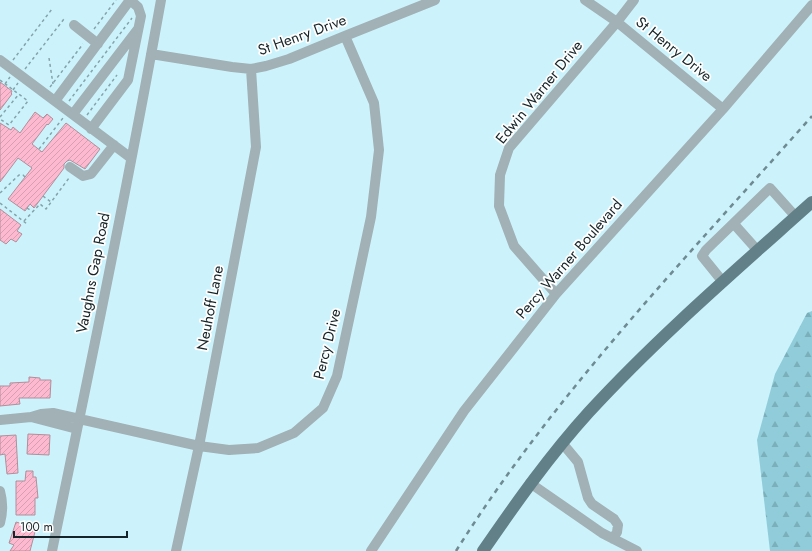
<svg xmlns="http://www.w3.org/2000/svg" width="812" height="551" font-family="Jost,sans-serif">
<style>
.forest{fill:url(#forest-firs)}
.building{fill:url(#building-hatch);stroke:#b08f9a}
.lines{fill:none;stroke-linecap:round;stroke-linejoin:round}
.path{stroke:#85a3aa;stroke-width:1.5;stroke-dasharray:3 3;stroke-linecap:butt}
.minor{stroke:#a1b1b5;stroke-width:10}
.major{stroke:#628087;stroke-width:12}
.rail{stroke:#6f8a91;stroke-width:2.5;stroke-dasharray:5 5;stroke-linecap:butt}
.labels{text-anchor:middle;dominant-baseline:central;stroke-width:3.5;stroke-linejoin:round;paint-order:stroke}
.street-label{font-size:15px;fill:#152428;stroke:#fff}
</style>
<defs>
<pattern id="forest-firs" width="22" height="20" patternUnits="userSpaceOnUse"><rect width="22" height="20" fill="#90ccd9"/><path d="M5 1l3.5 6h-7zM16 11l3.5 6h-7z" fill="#7bafba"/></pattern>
<pattern id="building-hatch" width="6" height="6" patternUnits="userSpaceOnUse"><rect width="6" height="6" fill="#fdb9d0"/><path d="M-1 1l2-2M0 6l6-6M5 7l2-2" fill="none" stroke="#d89fb3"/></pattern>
</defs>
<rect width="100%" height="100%" fill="#ccf3fc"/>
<path class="forest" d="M812,311V551H770L757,440L775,374L807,313Z"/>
<path class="building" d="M0,82L12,91L11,93L12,94L0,110Z
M35,112L43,118L47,114L53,119L48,125L47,124L32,144L42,152L66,123L100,149L85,169L70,160L67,161L64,164V168L34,208L30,204L25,211L8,199L32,168L18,158L0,182V123L11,130L13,127L20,133Z
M0,209L21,225L17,231L22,234L16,242L11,239L6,244L0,240Z
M29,377L40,378V380H51L50,398H19L20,404L0,406V386H10V383L29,382Z
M28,434L50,435L49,455L27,454Z
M16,435L18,473L7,474L5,454L0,455V436Z
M26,471H33V477H36L38,498H35V515H16V481H25Z
M16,522L36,528L30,551H10L14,545L9,543Z"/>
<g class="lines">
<path class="path" d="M94,29L116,0
M49,58L53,84
M13,60L52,9
M25,69L64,19
M0,80L28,101L9,125L0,119
M5,84L10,77
M50,87L83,44
M13,90L18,83
M69,101L132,18
M87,115L117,75
M0,117L19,94
M39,149L63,118
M0,193L19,175H23L25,177
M43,196L51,202
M0,203L27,224
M27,208L33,212
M24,221L40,204L46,209L69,178"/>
<path class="minor" d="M585,0L617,22L723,109
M74,25L98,44
M151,54L232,67L251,69L266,66L289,59L345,36L435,0
M0,60L131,158
M55,101L130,0L138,7L141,16L128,80L91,129
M73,114L138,29
M70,167L83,176L91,174L114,145
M734,224L758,251
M723,282L702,256L706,250L770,188L796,217
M556,294L514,246L499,206L500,175L509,148L617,22L634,0
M0,420L31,417
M77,429L31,417L41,414L53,413L199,446L229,450L258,448L294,433L323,408L337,376L371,217L379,150L374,103L345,36
M563,444L578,462L588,498L592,504L614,519L618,525L617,532L613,539
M530,483L602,533L637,551
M0,491C3,502 3,512 0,523
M52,551C90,368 128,184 161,0
M176,551L199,446L256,147L251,69
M371,551L464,411L556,294L723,109L812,5"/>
<path class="major" d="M483,551C516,503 550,455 589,412C658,337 736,270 812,202"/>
<path class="rail" d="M456,551C556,392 688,256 812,116"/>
</g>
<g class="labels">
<g class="street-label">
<text transform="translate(302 35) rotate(-20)">St Henry Drive</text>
<text transform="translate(674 49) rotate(39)">St Henry Drive</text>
<text transform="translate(539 92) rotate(-51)">Edwin Warner Drive</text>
<text transform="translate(569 259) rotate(-49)">Percy Warner Boulevard</text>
<text transform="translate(93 273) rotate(-79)">Vaughns Gap Road</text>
<text transform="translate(210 308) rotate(-79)">Neuhoff Lane</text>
<text transform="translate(327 344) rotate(-76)">Percy Drive</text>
</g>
</g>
<path d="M14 531v6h113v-6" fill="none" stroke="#152428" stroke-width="2"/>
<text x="20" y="531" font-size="12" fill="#152428" stroke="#ffffff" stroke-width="3" paint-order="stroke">100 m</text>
</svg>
